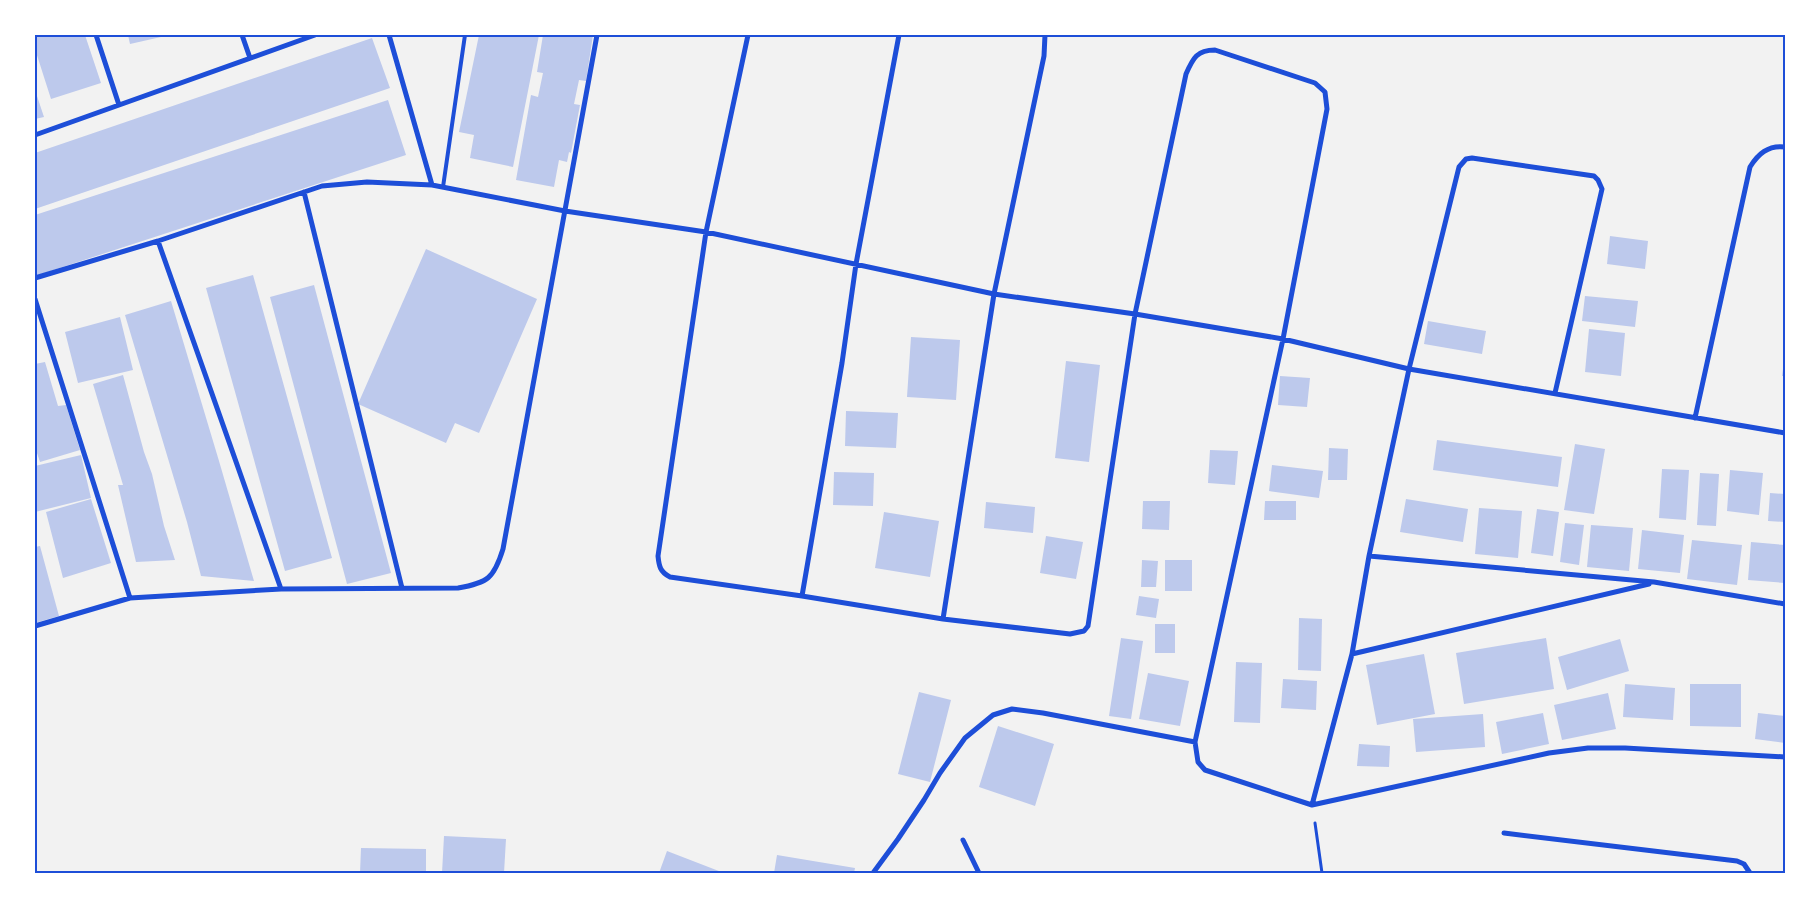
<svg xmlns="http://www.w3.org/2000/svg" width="1820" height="908" font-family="'Exo 2',sans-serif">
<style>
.building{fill:#bdc9ec}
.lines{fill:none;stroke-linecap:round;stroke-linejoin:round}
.path{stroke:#1d4ed8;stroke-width:3}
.service{stroke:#1d4ed8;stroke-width:4}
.minor{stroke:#1d4ed8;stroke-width:5}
.neatline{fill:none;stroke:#1d4ed8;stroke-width:2}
</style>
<rect width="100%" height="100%" fill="#f2f2f2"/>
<path class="building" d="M35,35H85L101,83L51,99L35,49Z
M128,35H160L161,37L130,44Z
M479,35H539L513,167L470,158L474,135L459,132Z
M543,35H593L586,81L579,80L574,104L580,105L571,153L569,152L567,162L559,160L554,187L516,180L531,95L538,97L543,73L537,72Z
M372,38L390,88L35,209V153Z
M35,90L44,117L35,119Z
M388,100L406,155L35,276V215Z
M1610,236L1648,241L1645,269L1607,264Z
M426,249L537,299L479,433L455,423L446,443L358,404Z
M253,275L332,558L285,571L206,288Z
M314,285L391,573L347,584L270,297Z
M1585,296L1638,301L1635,327L1582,321Z
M171,301L219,461L254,581L201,576L187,522L125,315Z
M120,317L133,370L78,383L65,332Z
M1428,321L1486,331L1482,354L1424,344Z
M1589,329L1625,333L1621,376L1585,372Z
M911,337L960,340L956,400L907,397Z
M1066,361L1100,365L1089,462L1055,458Z
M45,362L58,406L66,405L80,450L40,462L35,447V364Z
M1784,362H1785V376H1782Z
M123,375L144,452L152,474L164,526L175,560L136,562L118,485H123L93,384Z
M1280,376L1310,378L1307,407L1278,405Z
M846,411L898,413L896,448L845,446Z
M1437,440L1562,457L1558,487L1433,470Z
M1575,444L1605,449L1594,514L1564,510Z
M1329,448L1348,449L1347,480H1328Z
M1210,450L1238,451L1235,485L1208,483Z
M81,455L91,498L35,512V466Z
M1272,465L1323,471L1319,498L1269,491Z
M1662,469L1689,470L1686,520L1659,518Z
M1730,470L1763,473L1759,515L1727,511Z
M834,472L874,473L873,506L833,505Z
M1700,473L1719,474L1716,526L1697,525Z
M1770,493L1785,494V522L1768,521Z
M91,499L111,563L63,578L46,512Z
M1406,499L1468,509L1463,542L1400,532Z
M1143,501H1170L1169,530L1142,529Z
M1265,501H1296V520H1264Z
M986,502L1035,507L1033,533L984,528Z
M1479,508L1522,511L1518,558L1475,554Z
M1537,509L1559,512L1553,556L1531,553Z
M884,512L939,521L930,577L875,568Z
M1565,523L1584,525L1579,565L1560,562Z
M1591,525L1633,528L1629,571L1587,567Z
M1642,530L1684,535L1680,573L1638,569Z
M1046,536L1083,542L1076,579L1040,573Z
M1692,540L1742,545L1737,585L1687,579Z
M1751,542L1785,545V583L1748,580Z
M40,546L59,616L35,623V547Z
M1142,560L1158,561L1156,587H1141Z
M1165,560H1192V591H1165Z
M1139,596L1159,599L1156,618L1136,615Z
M1299,618L1322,619L1321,671L1298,670Z
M1155,624H1175V653H1155Z
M1121,638L1143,641L1131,719L1109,716Z
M1546,638L1554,689L1464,704L1456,653Z
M1620,639L1629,671L1567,690L1558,657Z
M1424,654L1435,714L1377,725L1366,665Z
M1236,662L1262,663L1260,723L1234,722Z
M1148,673L1189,681L1180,726L1139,719Z
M1283,679L1317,681L1316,710L1281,708Z
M1625,684L1675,688L1673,720L1623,717Z
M1690,684H1741V727L1690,726Z
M919,692L951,700L930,782L898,774Z
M1608,693L1616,729L1562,740L1554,705Z
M1543,713L1549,744L1502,754L1496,722Z
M1758,713L1785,716V743L1755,739Z
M1483,714L1485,747L1416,752L1413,719Z
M998,726L1054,744L1035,806L979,787Z
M1359,744L1390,746L1389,767L1357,766Z
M444,836L506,839L504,873H442Z
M361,848L426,849V873H360Z
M667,851L724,873H659Z
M777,855L855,868L854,873H774Z"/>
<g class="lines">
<path class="path" d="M1315,823L1322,873"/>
<path class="service" d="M443,187L465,35"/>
<path class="minor" d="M96,35L119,105
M242,35L250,58
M389,35L432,185
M748,35L706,232L658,556C659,566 660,572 670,577L802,596L943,619L1070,634L1084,631L1088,626L1135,314L1186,74C1193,58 1197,50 1215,50L1315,83L1325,92L1327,109L1283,339L1195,742L1198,762L1205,770L1312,805L1549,753L1588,748H1625L1785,757
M35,135L315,35
M304,192L402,588
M158,241L281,589
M35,278L158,241L322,186L367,182L432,185L565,211L706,232L994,294L1135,314L1283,339L1409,369L1785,433
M35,299L130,598
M1695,418L1750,167C1758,154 1768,145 1785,147
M1369,556L1654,582L1785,604
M802,596L842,363L856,264L899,35
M943,619L994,294L1044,56L1045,35
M35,626L130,598L281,589L458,588C488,583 494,578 503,549L597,35
M1352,654L1649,584
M1312,805L1352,654L1369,556L1409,369L1459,167L1466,159L1472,158L1594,176L1598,180L1602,189L1555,393
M1504,833L1737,861L1744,864L1750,873
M963,840L979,873
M873,873L898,839L924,800L940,773L965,738L993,715L1012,709L1043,713L1195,742"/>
</g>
<rect width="1820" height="908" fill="none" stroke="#ffffff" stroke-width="72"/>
<rect x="36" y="36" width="1748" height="836" class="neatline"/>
</svg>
